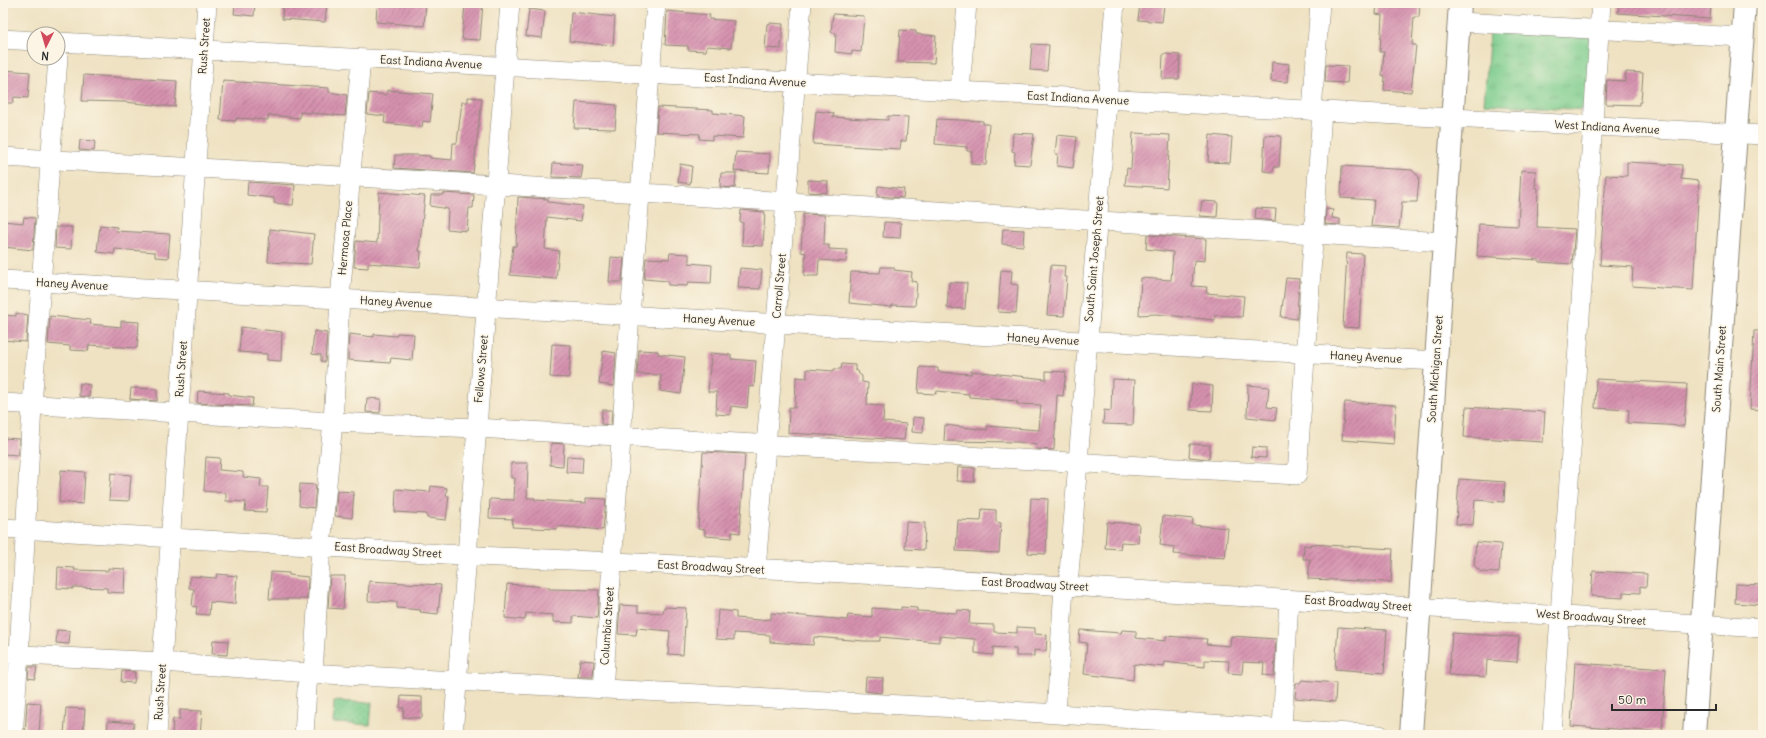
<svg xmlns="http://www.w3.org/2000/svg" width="1766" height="738" font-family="Delius,sans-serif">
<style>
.grass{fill:url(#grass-tufts);stroke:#537c5c}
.park{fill:url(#park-dots);stroke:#537c5c}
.building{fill:url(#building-hatch)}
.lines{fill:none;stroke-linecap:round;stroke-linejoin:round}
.minor-casing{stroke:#8d8676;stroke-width:20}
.major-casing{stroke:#8d8676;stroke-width:24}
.minor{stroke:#fff;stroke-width:19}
.major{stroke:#fff;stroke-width:22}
.labels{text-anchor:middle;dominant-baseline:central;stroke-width:3;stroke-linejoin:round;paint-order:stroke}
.street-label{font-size:11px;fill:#2b2b2b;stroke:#fcf5e5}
</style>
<defs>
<pattern id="grass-tufts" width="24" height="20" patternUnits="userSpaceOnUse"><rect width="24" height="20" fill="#7bcc8d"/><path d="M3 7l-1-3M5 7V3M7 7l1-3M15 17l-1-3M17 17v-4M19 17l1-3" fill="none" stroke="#6aaf7a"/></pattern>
<pattern id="park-dots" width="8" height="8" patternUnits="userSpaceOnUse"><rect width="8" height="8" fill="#7bcc8d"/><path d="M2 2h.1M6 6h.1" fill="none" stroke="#6aaf7a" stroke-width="1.8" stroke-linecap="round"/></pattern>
<pattern id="building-hatch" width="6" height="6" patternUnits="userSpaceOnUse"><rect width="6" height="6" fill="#d692af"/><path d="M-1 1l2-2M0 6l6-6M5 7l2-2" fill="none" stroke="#ae778f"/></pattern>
</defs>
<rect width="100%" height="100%" fill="#fcf5e5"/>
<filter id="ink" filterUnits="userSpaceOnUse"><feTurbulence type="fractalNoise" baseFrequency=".025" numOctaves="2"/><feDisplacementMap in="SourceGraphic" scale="8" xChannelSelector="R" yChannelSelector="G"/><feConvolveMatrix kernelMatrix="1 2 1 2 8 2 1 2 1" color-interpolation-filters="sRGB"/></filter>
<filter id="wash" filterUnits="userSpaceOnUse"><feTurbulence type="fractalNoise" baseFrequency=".012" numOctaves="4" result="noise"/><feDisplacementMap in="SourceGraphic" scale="16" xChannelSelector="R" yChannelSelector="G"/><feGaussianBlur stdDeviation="0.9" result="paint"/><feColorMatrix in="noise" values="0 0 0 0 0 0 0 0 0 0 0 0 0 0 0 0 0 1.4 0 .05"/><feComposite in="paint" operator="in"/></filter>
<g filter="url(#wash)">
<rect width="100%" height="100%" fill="#efe2c2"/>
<path class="grass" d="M1490,31L1594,37L1589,110L1484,104Z"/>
<path class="park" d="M334,701L372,703L370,725L333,723Z"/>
<g id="blocks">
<path class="building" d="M235,3H255L254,16L234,14Z
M283,3H327L325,22L282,19Z
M377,3H426L424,26L376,22Z
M465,3H483L480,40L462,39Z
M1140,3L1164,5L1162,22L1138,20Z
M1377,3H1420L1419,17H1414L1412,45H1416L1411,92L1384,90L1385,76L1382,75L1384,52H1380L1382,15L1376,14Z
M1619,3H1711L1710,19L1618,13Z
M529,9L545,11L542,38L526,36Z
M667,11L710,15L709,19L734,21L731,48L707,46L706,51L688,50V46L665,45Z
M571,12L615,17L613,46L569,41Z
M833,14L864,16L861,52L852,51V54L835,52L836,33L831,32Z
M770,23L783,24L781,49L765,48L767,24Z
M900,30L916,31V34L936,36L934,63L898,62Z
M1032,44L1049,45L1047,71L1030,70Z
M1163,54L1180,55L1179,79H1162Z
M1272,62L1289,64L1288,82L1271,81Z
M1326,65L1348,66L1347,83L1325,82Z
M3,70L30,72L28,98L14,97L13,103H3Z
M1626,72L1643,73L1641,102H1639V105L1606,104L1607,80L1625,81Z
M84,75L177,81L175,107L124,102L82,101Z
M223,81L329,88V92L347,95L345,116L300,112V118L268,115V120L236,118V121L220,120Z
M387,90L433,94L430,122L423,121L422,127L384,123L385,116L367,114L369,93L387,95Z
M468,97L482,98L473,173L394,168L395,155H416L430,156V158L452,160L453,143H457L462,102H468Z
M576,102L617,105L615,129L574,128Z
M658,107L713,110V113L745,116L743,138L712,136V140L699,139L700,134L656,132Z
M816,111L834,113L833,117L863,119L888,120V116L908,117L906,141H901L900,149L813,144Z
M937,119L983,121V124H989L986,165L971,164L972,151H967V147L935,144Z
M1013,133L1034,134L1030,165L1014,164L1015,152L1012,151Z
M1133,133L1170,135L1167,188L1125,185L1127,168L1131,169Z
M1057,135L1077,137L1073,168L1057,166L1058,154H1055Z
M1210,135L1232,137L1230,163L1208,162Z
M1265,135L1281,136L1279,167H1274L1273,172L1263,171Z
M80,140L95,141L94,151L79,150Z
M736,152L770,154L769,173L734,171Z
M1627,162L1682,165L1681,179L1699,181L1693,290L1632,286L1633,267L1600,265L1606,175L1627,176Z
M553,163L583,165L581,178L552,177Z
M680,164L692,166L690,184L678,182Z
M1342,166L1412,170L1419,177L1417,202H1402L1399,228L1371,226L1374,200L1341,198Z
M1521,170L1536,171L1535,188H1538L1537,227L1575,229L1572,264L1539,262V260L1477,256L1479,224L1518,226Z
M721,173H736L735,188L720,187Z
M808,180L828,181L827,193L808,192Z
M248,182L295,185L293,205L274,203V198L247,195Z
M878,186L904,189L903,198L877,196Z
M379,192L425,196L419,251H421L420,267L368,263V268L354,267L356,241L377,243Z
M443,193L474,195L473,208H469L467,231L447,229L448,209L430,206L431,195H443Z
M518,197L548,199V202L583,206L581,221L547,217L545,249L559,251L556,279L510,275L513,246H516Z
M1202,201L1218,202L1217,217L1200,216Z
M1256,208L1276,209L1275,221L1255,219Z
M1326,209L1333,210L1332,218L1340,219V225L1325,224Z
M741,210L765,212L763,246L742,245L743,223L740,222Z
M803,214L825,215L824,245H829V249L847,250L846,262L819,260L818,276H804L806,253L801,252Z
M24,217L35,218L33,250L3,247V221L23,223Z
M884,222L901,223L900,238L883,237Z
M100,225L117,227L116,231L170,234L168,258L155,257V252L115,249L114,254L97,252Z
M56,227H72L71,249L55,248Z
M270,229L314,234L311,264L268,262Z
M1003,229L1024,230L1023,246L1002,244Z
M1147,235L1206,239L1205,261L1194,260L1192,286L1207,287L1206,293L1244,296L1242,317L1215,315V320L1155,314L1139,315L1141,278L1171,280L1173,252L1146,249Z
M670,253L689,254V263L712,265L711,283L688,282L687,286L668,285V281L644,279L646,258L669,259Z
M1347,253L1363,254L1359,328L1343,327Z
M611,257L624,258L622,282H609Z
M1051,265L1065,266L1064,277H1067L1064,316L1047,315Z
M881,267H894V270L912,272L911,281L917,282L915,306L892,305V307L849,303L851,272L880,273Z
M740,268L762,270L760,289L738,288Z
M1001,270L1012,271L1011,284L1018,285L1016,313L998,312Z
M1286,278L1299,279L1297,319L1281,317Z
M949,282L967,283L965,309L947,308Z
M16,313L28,315L26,342L3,340V315L16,316Z
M50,316L91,320L90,324L121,327V321L139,322L137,348L89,345L88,351L70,350V346L48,344Z
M241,327L282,332L281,361L267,360V354L239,352Z
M314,331L327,333L325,362L321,361V355L312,354Z
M1754,331H1763V410L1750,409Z
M397,333L414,334L412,360L391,358L390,363L348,360L349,334L374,337V334L396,336Z
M552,344L571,345L569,378L550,377Z
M639,350L658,351V354L685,357L681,394L660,391L661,375L637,374Z
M603,351L616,353L614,386L599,384Z
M711,353L731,355V359L756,361L754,387L749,386L747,408L731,406L730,415L716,414L717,392H708Z
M842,364L855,365V370L858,371L859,374L862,376V382L868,383L867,405L884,406L883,422L906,424L904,440L788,433L789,407L795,408L796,377L807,378V369L834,371V369H841Z
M920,367L938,368V372L971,374V371L1046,379V371L1066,372L1063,396L1057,395L1054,450L1036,449L1037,445L1018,442L944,441L945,425L987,430V426L1039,430L1041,405L1017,404V401L969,397V394L937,391L936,394L918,393Z
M1112,379L1135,380L1133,425L1103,424L1104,410L1111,411Z
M1596,379L1687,384L1684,426L1628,423L1629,410L1595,408Z
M80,383L90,385L89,397L79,396Z
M1192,384L1213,386L1212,411L1190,410Z
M1248,385L1269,387L1267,407L1277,408L1275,420L1247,417Z
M131,388L157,389V401L130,399Z
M198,391L229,393V395L253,398L252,406L197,403Z
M367,398L381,399L380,413L366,412Z
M1345,402L1396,405L1394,444L1342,440Z
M1466,407L1545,412L1543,442L1464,437Z
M602,410H612L611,425L601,424Z
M913,417L924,418L923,433L912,432Z
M3,438L19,439L18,455L3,454Z
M551,443L564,444L563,466L550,465Z
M1190,444L1210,445L1209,459L1189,457Z
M1252,447L1266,448V458L1251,457Z
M703,452L745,454L740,533L732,532V538L705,536V530L698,529Z
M567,456L583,457L582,473L566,472Z
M206,457L220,458L219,470L243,472V477L261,479L260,487H268L266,512L245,511L246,502L226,501V493L204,491Z
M511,463H528L527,498H535V500L586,503V498L606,499L603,530L557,526V529L512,527L513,519L489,518L490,499L514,500L515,478H511Z
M958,467L975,468L974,482L957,481Z
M61,470L85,472L83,504L59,502Z
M111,473L131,475L129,501L109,500Z
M1459,479L1505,482L1504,502L1475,500L1473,525L1456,524Z
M300,484L316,485L314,508L299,506Z
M431,486L447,488L446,496H449L446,520L427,518V514L395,512L396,489L430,492Z
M337,491L354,492L352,518L335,516Z
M1031,498L1048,499L1046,554L1028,553Z
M982,509L996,510V522L1001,523L999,553L956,551L958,520L981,521Z
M1163,516L1193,519L1192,525L1228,528L1225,558L1174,554L1175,547L1160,545Z
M906,522L925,523L924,550L905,549Z
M1107,522L1139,524L1138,543L1121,542L1120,549L1105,548Z
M1476,542L1501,544L1499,573L1481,572L1474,565Z
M1310,544L1393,549L1391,582L1308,579L1310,559H1303L1304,545L1310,546Z
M58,567L75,568L74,570L108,571V568L125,569L124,593L107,592V588L73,587V589L57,588Z
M1593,571L1647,574L1646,587L1640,586V593L1623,592V598L1591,596Z
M271,572L289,573V575L308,577L307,599H269Z
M217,574L237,576L235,604L210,602L209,615L196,614L197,607L192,606L194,589L189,588L190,576L216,578Z
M330,576H345L343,609L328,608Z
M369,581L441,585L438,614L420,612L421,610L397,608V602L368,601Z
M507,584L549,587V589L599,590L597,618L573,616V623L553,622V615L526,613L525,620L505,618Z
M1736,584L1763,585V605L1735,603Z
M620,605L638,606V612L663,613L664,607L686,608L683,655L668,654L670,631L637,628L636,635L618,634Z
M901,607L917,608V611L957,613L958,610L970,611L969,624L994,625V632L1017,633V627L1035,628V634L1047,635L1046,651L1034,650V656H1016V649L993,647V655L975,653V639L939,636V642L880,637V641H864L814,637L813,645L770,642V635L734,633V640L716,639L718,610L736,612V618L759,620L771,619V613L847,620L848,615L872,617V608L901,610Z
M1338,627L1387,630L1384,673L1335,669Z
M57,630L70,631L69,644L56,643Z
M1080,630L1121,633L1122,630L1136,631V638L1166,641V636L1207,639L1206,644L1230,646L1231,636L1276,639L1274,676L1263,675L1264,663L1243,662L1242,674L1228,673L1229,661L1205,660V667L1165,662L1164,667L1134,664L1133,680L1084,674L1087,643L1079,642Z
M1452,633L1519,637L1517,662L1487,660L1486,677L1449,675Z
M213,640L228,641L227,655L212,654Z
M580,660L594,661L593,677H578Z
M1575,663L1666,669L1662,732L1571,726Z
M29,667H37L35,679L28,678Z
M122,671L135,672L134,683L121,682Z
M866,677L883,678L882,693L865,691Z
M1302,680L1336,683L1335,702L1295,698L1296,683H1300Z
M401,696L422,697V718L403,717L404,708H400Z
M27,702L41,703L39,735H25Z
M66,708L85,709L83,735H64Z
M180,710L202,711L200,735H172L173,719H180Z
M108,721L134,723L133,735H107Z"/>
</g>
</g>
<g filter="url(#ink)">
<use href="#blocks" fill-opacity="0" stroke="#8d8676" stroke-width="1"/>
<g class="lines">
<defs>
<path id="minor" d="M1459,22L1742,37
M3,39L34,41
M58,42L1763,135
M960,91L967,3
M1312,111L1320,3
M3,157L641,193L1444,242
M3,280L1436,361
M3,403L333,422L476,428L1297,475L1322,111
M3,528L478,556L792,570L1068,586L1763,628
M756,569L802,3
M1068,586L1115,3
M3,654L162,662L308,673L995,710L1380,735
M313,673L321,546L333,422L340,299L361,59
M603,689L630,315L656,3
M1056,714L1064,586
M1282,729L1289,599
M13,735L19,655L32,405L58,58
M157,735L207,3
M304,735L308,673
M453,735L510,3
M1552,735L1601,3"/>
<path id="major" d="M1411,735L1460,3
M1694,735L1745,3"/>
</defs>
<use href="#minor" class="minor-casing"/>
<use href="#major" class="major-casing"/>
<use href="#minor" class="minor"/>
<use href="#major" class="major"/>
</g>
</g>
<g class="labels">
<g class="street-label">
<text transform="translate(204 46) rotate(-86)">Rush Street</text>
<text transform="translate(431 62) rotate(3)">East Indiana Avenue</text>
<text transform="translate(755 80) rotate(3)">East Indiana Avenue</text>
<text transform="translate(1078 98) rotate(3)">East Indiana Avenue</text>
<text transform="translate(1607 127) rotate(3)">West Indiana Avenue</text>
<text transform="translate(345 238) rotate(-85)">Hermosa Place</text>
<text transform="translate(1094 259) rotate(-85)">South Saint Joseph Street</text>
<text transform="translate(72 284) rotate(3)">Haney Avenue</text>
<text transform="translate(779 286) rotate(-85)">Carroll Street</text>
<text transform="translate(396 302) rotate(3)">Haney Avenue</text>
<text transform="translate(719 320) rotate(3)">Haney Avenue</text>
<text transform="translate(1043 339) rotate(3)">Haney Avenue</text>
<text transform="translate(1366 357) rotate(3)">Haney Avenue</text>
<text transform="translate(181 369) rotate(-86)">Rush Street</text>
<text transform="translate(481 369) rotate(-85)">Fellows Street</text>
<text transform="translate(1435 369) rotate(-86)">South Michigan Street</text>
<text transform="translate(1719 369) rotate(-86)">South Main Street</text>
<text transform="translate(388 550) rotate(4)">East Broadway Street</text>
<text transform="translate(711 567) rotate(3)">East Broadway Street</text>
<text transform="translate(1035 584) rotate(3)">East Broadway Street</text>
<text transform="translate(1358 603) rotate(4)">East Broadway Street</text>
<text transform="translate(1591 617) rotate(4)">West Broadway Street</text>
<text transform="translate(607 626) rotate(-86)">Columbia Street</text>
<text transform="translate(160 692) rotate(-86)">Rush Street</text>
</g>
</g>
<rect width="1766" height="738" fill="none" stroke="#fcf5e5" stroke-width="16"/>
<g transform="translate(46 46) rotate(185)"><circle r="19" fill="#fcf5e5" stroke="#a8a49b"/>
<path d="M0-3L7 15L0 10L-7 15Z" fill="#d1495b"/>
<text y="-6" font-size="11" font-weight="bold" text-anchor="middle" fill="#2b2b2b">N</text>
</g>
<path d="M1612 704v6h104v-6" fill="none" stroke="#2b2b2b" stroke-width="2"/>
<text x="1618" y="704" font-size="12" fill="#2b2b2b" stroke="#fcf5e5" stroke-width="3" paint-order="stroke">50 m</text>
</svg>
